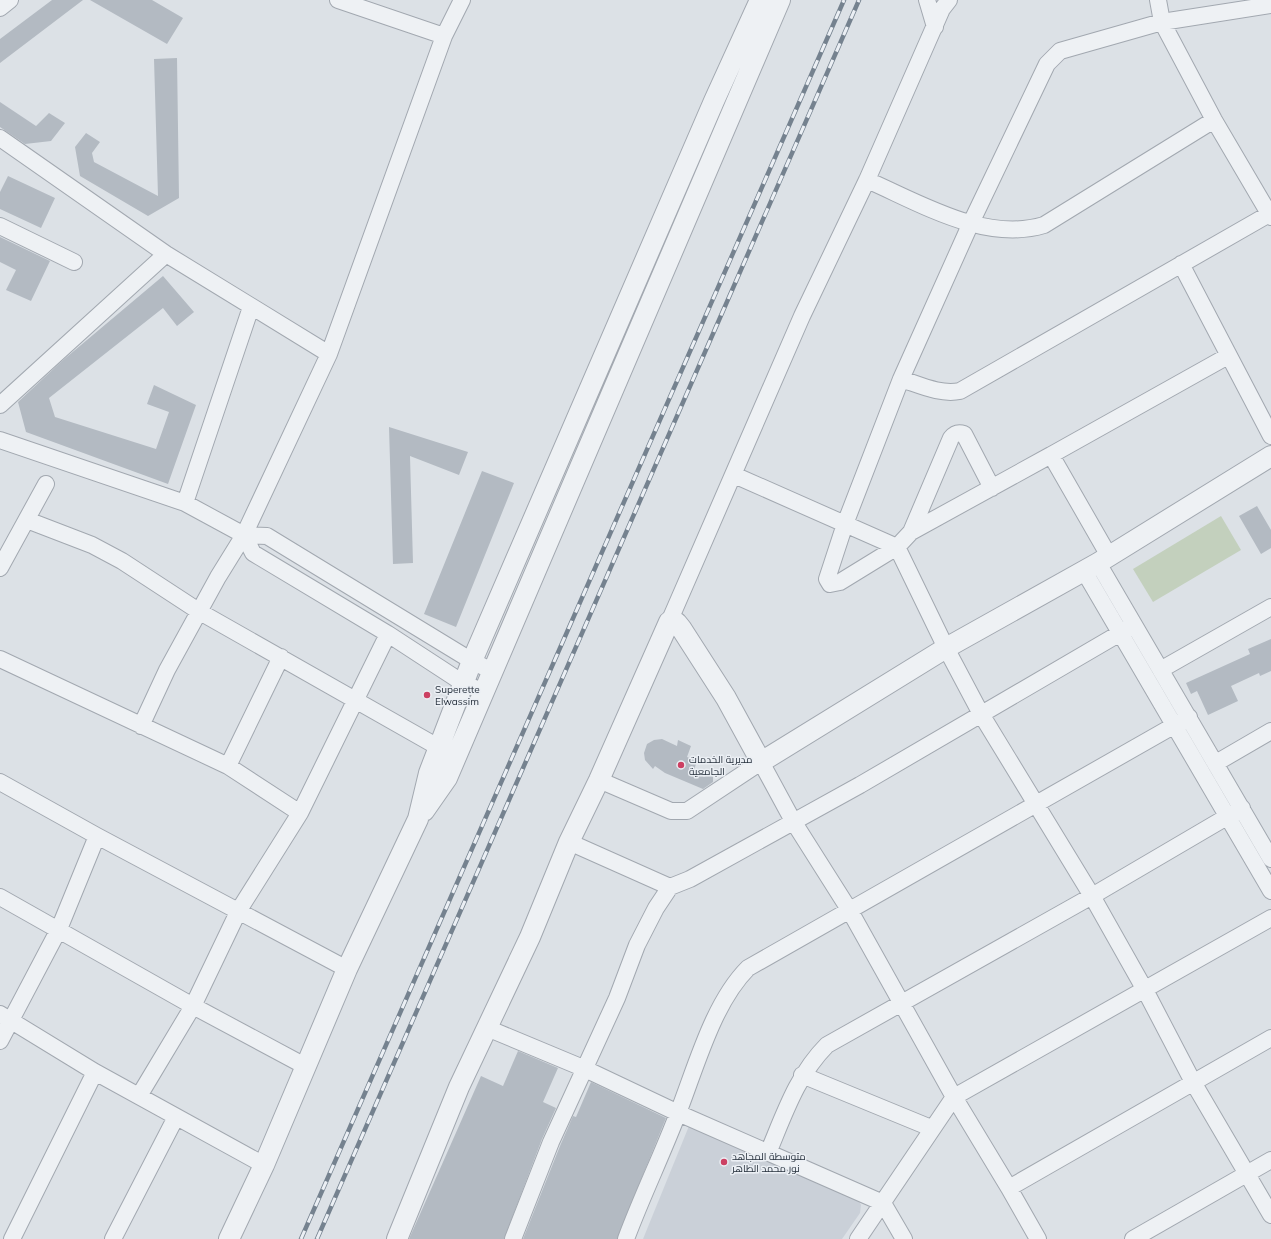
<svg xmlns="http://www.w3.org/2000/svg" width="1271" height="1239" font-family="Mulish,Cairo,sans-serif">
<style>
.built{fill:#cad0d8}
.garden{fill:#c3d0bd}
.building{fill:#b3bac2}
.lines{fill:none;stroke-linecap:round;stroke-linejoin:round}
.minor-casing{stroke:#a2a8b0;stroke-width:18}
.tertiary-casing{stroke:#a2a8b0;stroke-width:22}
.minor{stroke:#eef1f4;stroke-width:16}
.tertiary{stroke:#eef1f4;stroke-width:20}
.rail-casing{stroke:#75828f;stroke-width:4.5}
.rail{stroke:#ebeff4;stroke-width:3;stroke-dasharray:9;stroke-linecap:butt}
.poi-dot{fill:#cc4062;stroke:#ebeff4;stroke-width:1.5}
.labels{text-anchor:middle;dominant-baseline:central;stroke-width:3;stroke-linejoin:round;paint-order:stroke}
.poi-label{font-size:10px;fill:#26303c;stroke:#ebeff4;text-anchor:start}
</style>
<rect width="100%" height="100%" fill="#dce1e6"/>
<path class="built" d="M689,1126L858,1199L861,1205L860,1213L842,1239H643Z"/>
<path class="garden" d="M1221,516L1241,550L1153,602L1133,569Z"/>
<path class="building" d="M52,0H83L0,63V39Z
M90,0H152L183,18L167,44Z
M177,58L179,198L148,216L80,176L75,147L86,133L100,142L92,153L94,162L158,196L154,59Z
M0,102L36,126L49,113L65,123L51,141L25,144L0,127Z
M8,176L55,198L41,228L0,209V192Z
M0,237L50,261L31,301L6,290L16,270L0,262Z
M163,276L194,312L177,326L163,308L49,398L55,417L156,449L169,412L147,404L154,385L196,405L168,484L26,432L18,402L62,361Z
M389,427L468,452L459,475L410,456L413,563L393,564Z
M482,471L514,483L456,627L424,614Z
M1257,506L1271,530V548L1261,554L1239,516Z
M1271,639V671L1260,676L1259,673L1231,686L1238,701L1208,715L1197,691L1191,694L1186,683L1250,654L1248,649Z
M662,739L677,746L678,740L691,746L687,757L697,761L694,770L713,776V782L703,789L665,773L655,766L653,769L645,760L644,753L647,744L654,740Z
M518,1051L558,1068L543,1102L556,1108L542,1139L504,1239H409L481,1076L503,1086Z
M591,1082L666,1118L617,1239H523L560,1146L573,1116L576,1117Z"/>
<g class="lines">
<defs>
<path id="minor" d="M338,0L444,36
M927,0L935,27
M1158,0L1162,22L1214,120L1271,217
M0,8L10,0
M0,138L166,254L329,354
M867,180C920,203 985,243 1044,225L1214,120
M0,226L74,262
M1181,264L1271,436
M901,379C920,385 940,395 960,391L1271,213
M0,405L166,254
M0,440L185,503L244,535L267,536L472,661L492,671
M1051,455L1228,356
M734,475L897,547L946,648L981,714L1092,896L1145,990L1193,1082L1271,1215
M185,503L251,307
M27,520L92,545L122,561L200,612L438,747
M911,532L951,438C955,433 958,432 964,434L992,488
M244,535L253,553L388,634L463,683L484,692
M1109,556L1051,455L911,532L897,547L840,582L830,584L827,579L845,524L901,379L970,225L1047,64L1060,51L1162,22L1271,5
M1098,563L1271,859
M0,568L46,484
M1084,571L1271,891
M669,622L802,316L867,180L942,9L949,0
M0,659L228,766L300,813L239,910L193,1006L139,1096
M1162,669L1271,607
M141,726L167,670L218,577L244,535L329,354L444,36L462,0
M1216,763L1271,731
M228,766L281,657
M599,780L671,811H687L761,762L793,821L850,911L954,1097L1009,1188L1038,1239
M0,782L97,836L347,969
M300,813L388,634
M569,842L670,887
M0,897L193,1006L305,1066
M0,1014L95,1072L264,1165
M487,1028L583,1068L678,1113L883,1203L904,1239
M0,1041L59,929L97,836
M802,1075L931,1128
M768,1153C784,1115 797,1075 827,1045L1092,896L1242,808
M1009,1188L1271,1038
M12,1239L95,1072
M113,1239L176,1117
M513,1239L551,1142L617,998L637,945L656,908L670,887L690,879L860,785L1134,625
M626,1239C642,1196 662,1155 678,1113C696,1067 713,1003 748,968L1189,717
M858,1239L954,1097L1271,918
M1133,1239L1271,1160"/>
<path id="tertiary" d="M424,811L447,778L780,0
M229,1239L264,1165L347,969L418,819L429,773L472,661L714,101L760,0
M397,1239L459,1087L530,937L569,842L599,780L669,622L677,623L681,628L726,698L761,762L946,648L1098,563L1271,456"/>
</defs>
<use href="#minor" class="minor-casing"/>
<use href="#tertiary" class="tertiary-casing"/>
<use href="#minor" class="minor"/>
<use href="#tertiary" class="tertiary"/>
<defs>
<path id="rail" d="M301,1239L844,0
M317,1239L859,0"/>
</defs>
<use href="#rail" class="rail-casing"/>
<use href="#rail" class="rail"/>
</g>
<g class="poi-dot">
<circle cx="427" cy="695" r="4"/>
<circle cx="681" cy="765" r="4"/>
<circle cx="724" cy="1162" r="4"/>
</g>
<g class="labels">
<g class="poi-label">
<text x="435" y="689">Superette<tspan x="435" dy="12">Elwassim</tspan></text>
<text x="689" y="759">مديرية الخدمات<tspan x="689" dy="12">الجامعية</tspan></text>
<text x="732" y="1156">متوسطة المجاهد<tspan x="732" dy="12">نور محمد الطاهر</tspan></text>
</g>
</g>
</svg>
